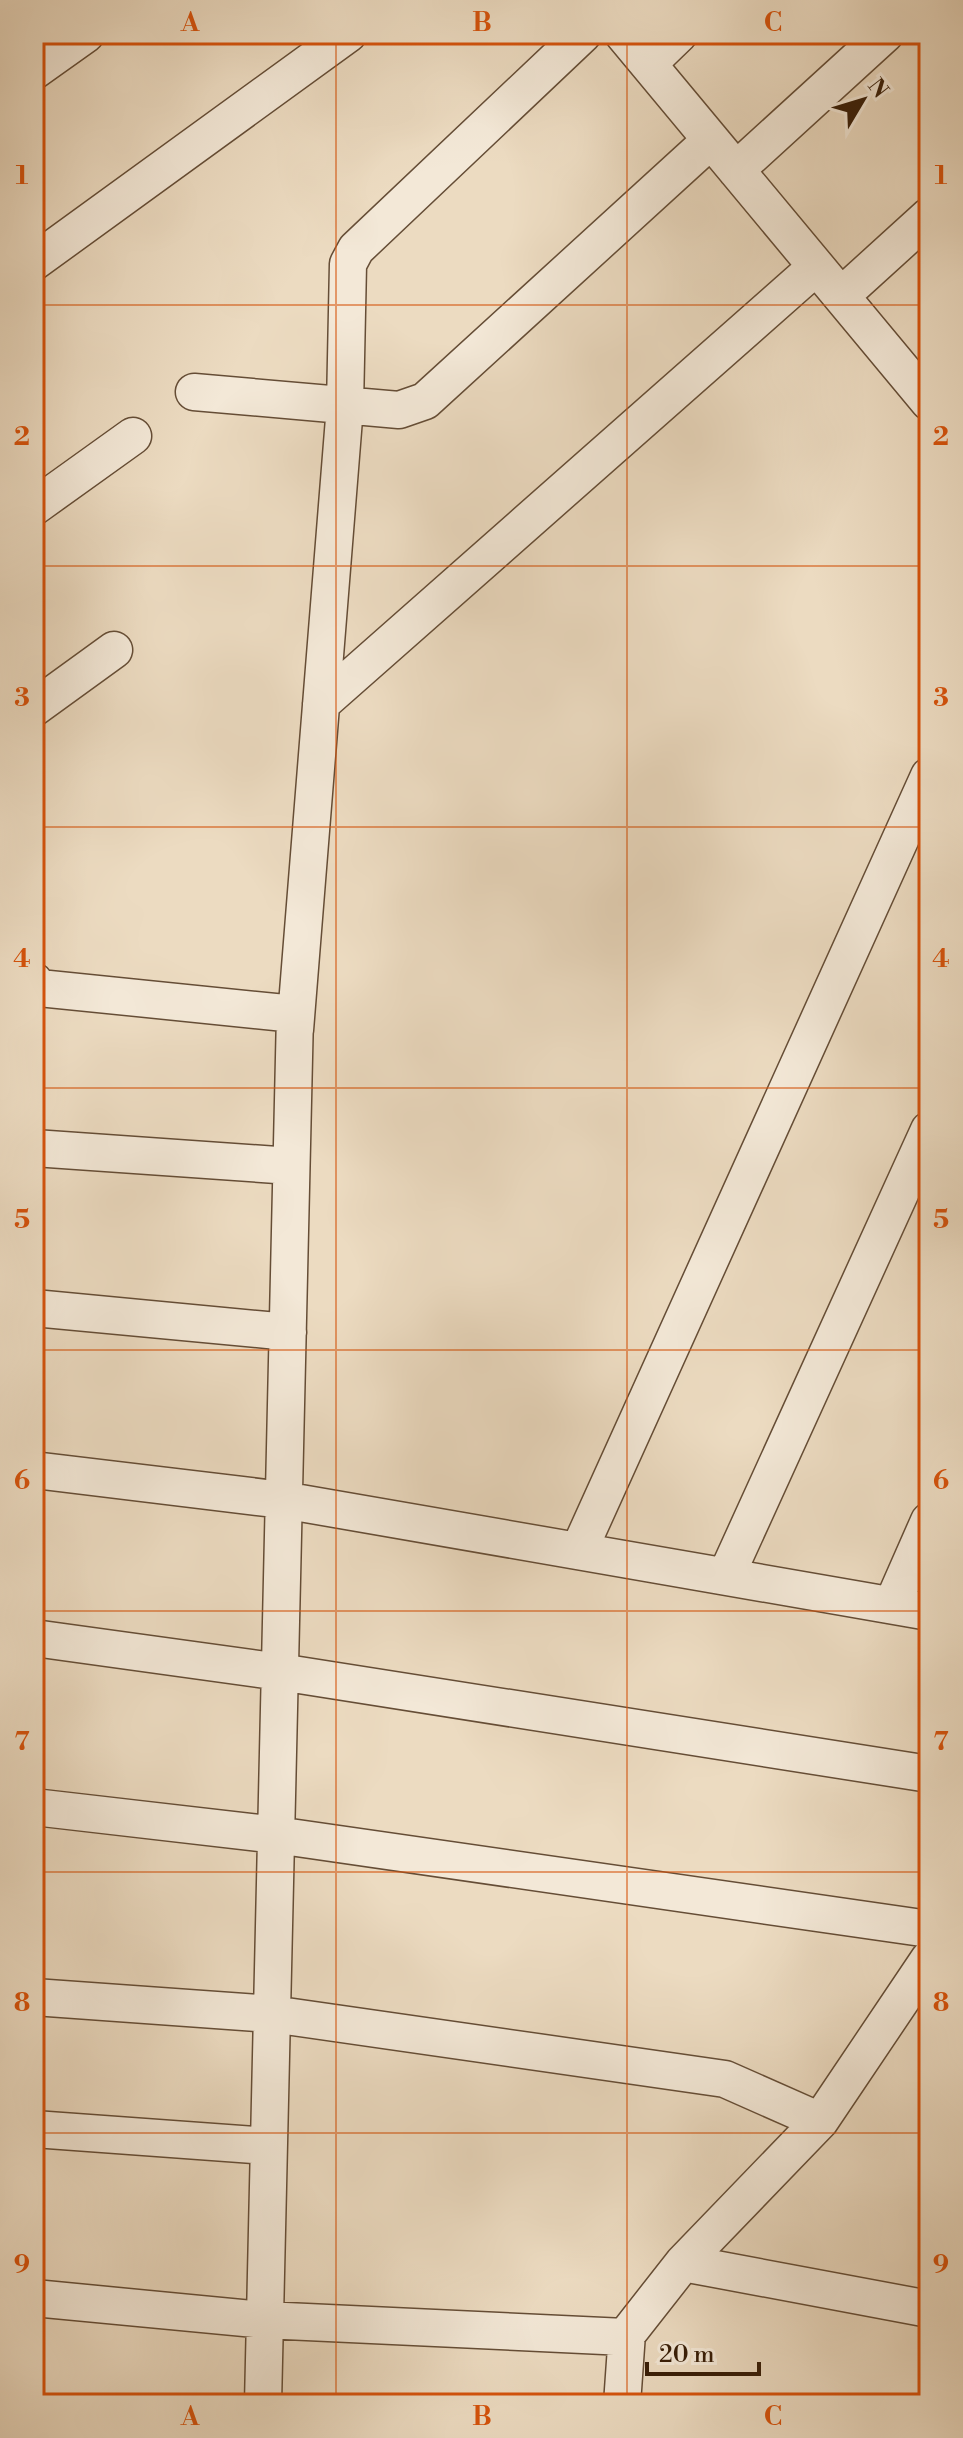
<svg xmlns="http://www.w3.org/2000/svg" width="963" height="2438" font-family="'Libre Bodoni',serif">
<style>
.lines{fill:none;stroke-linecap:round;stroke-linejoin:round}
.street-casing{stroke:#654d36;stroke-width:39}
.street{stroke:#f3e8d7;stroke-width:36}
.grid{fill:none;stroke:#d6530c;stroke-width:2;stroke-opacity:0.55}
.neatline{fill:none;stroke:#d6530c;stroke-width:3}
.grid-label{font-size:26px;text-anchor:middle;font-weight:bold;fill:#d6530c}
</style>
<rect width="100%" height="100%" fill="#ecdbc1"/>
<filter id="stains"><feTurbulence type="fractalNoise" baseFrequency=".0025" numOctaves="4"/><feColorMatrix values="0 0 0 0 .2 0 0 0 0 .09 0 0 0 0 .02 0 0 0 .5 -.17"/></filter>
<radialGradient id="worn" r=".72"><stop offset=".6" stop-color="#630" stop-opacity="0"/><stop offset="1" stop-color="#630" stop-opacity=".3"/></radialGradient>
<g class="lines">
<defs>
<path id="street" d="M623,34L929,402
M648,64L679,34
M34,71L86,34
M736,170L885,34
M34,262L348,34
M841,296L929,216
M194,392L399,410L425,401L711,140
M34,507L133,436
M321,704L816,267
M34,708L114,650
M34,981L39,988L295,1014L263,2404
M295,1030L345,406L348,264L356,249L583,34
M34,1148L291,1166
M34,1308L288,1332
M34,1470L283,1500L929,1612
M579,1550L929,776
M726,1576L929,1130
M892,1605L929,1521
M34,1638L280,1672L929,1774
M34,1807L276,1835L929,1929
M34,1997L272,2014L725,2079L820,2121
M34,2129L268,2146
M683,2263L929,2309
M34,2298L264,2320L625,2337L683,2263L820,2121L929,1959
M622,2404L627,2333"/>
</defs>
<use href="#street" class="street-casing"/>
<use href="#street" class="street"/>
</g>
<path class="grid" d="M336,34V2404M627,34V2404M34,305H929M34,566H929M34,827H929M34,1088H929M34,1350H929M34,1611H929M34,1872H929M34,2133H929"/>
<rect width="963" height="2438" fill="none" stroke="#ecdbc1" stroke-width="88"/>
<g transform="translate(863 100) rotate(52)" stroke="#f3e8d7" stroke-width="6" paint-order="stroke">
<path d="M0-6L14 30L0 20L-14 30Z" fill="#381e08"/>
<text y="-12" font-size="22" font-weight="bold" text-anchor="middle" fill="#381e08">N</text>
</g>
<path d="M647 2362v12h112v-12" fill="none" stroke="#381e08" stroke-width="4"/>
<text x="659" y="2362" font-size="24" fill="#381e08" stroke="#f3e8d7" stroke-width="6" paint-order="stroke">20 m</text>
<rect x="44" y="44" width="875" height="2350" class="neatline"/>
<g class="grid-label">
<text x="190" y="31">A</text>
<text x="482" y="31">B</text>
<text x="773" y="31">C</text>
<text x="22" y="184">1</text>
<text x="941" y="184">1</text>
<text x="22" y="445">2</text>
<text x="941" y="445">2</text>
<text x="22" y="706">3</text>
<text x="941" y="706">3</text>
<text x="22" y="967">4</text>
<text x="941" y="967">4</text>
<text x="22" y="1228">5</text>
<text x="941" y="1228">5</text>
<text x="22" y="1489">6</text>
<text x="941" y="1489">6</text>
<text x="22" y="1750">7</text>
<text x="941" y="1750">7</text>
<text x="22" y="2011">8</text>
<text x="941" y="2011">8</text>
<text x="22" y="2273">9</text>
<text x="941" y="2273">9</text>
<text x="190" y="2425">A</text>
<text x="482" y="2425">B</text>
<text x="773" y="2425">C</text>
</g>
<rect width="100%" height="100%" filter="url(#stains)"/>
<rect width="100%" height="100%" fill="url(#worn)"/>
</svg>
